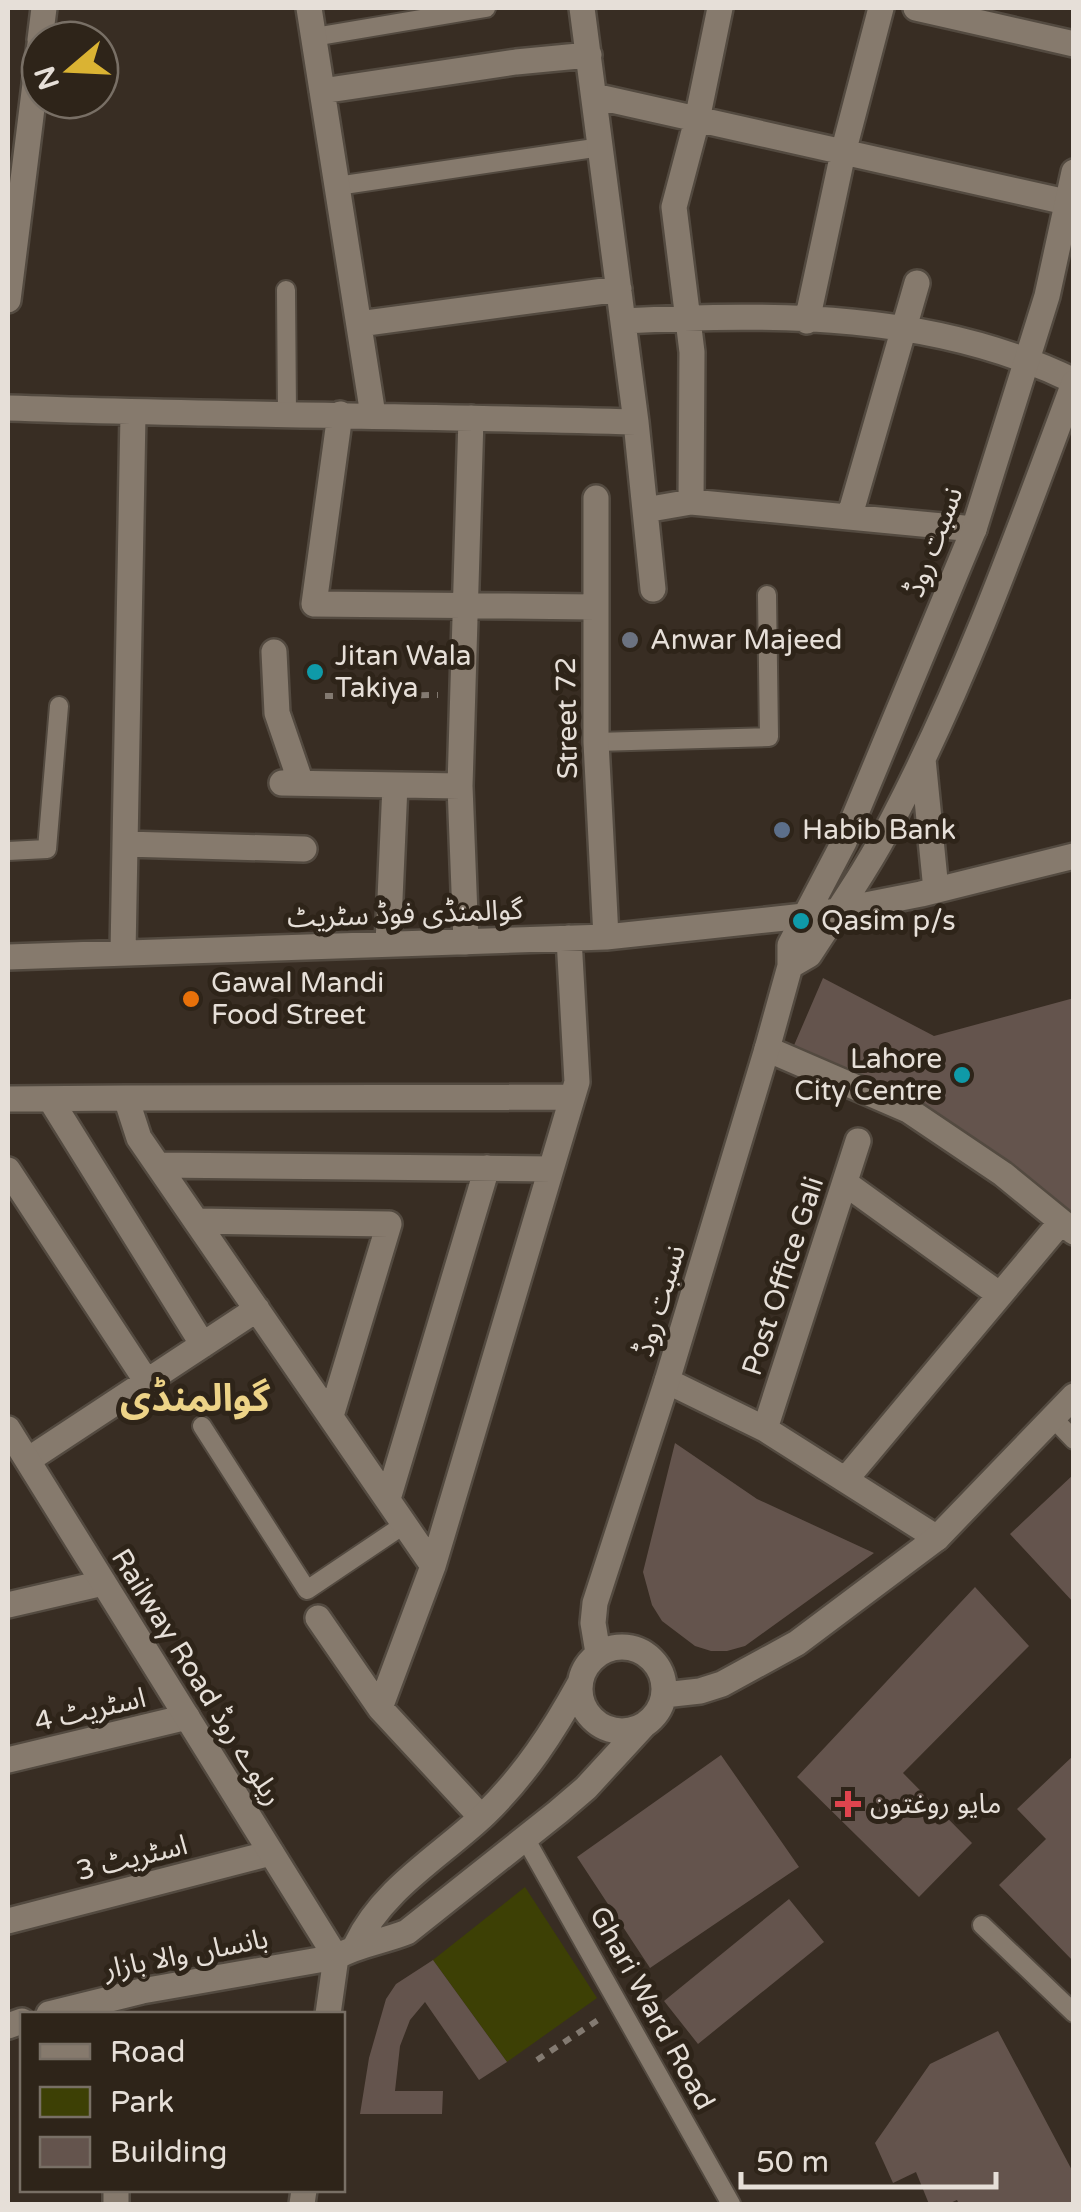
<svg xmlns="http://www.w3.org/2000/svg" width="1081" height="2212" font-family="'Varela Round','Noto Sans Arabic',sans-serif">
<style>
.green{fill:#3d4005}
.building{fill:#64544d}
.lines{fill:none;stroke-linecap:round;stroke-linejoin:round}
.lane-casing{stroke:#534a40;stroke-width:22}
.street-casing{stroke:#534a40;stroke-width:30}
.secondary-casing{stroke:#534a40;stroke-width:30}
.path{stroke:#837a71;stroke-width:6;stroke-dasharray:8 8;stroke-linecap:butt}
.lane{stroke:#867a6d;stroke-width:18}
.street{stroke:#867a6d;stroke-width:25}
.secondary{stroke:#867a6d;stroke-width:25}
.worship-dot{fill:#6b7280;stroke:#2e2419;stroke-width:4}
.culture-dot{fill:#0f9aa8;stroke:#2e2419;stroke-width:4}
.service-dot{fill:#5c6f8a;stroke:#2e2419;stroke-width:4}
.food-dot{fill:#e8710a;stroke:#2e2419;stroke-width:4}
.health-dot{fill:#e0444e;stroke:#2e2419;stroke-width:4}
.labels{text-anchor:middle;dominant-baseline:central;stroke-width:10;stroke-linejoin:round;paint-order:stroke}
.street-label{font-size:28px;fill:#e6dfd8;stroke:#2e2419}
.poi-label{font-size:28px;fill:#e6dfd8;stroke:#2e2419;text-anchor:start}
.district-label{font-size:38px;font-weight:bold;fill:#edd387;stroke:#2e2419}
</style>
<rect width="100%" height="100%" fill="#382d23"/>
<path class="green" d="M525,1887L597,1998L507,2062L433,1960Z"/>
<path class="building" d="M823,978L934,1036L1074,998V1219L792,1050Z
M675,1443L757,1499L874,1553L745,1646L727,1651H711L695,1646L662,1621L652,1605L643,1572Z
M1074,1474V1603L1010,1534Z
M975,1587L1029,1646L903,1773L972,1843L919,1897L797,1777Z
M721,1755L799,1867L650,1968L577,1857Z
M1074,1755V1962L999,1885L1046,1839L1017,1809Z
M789,1899L824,1942L698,2044L664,2001Z
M433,1960L507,2062L479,2080L425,2002L410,2020L400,2046L395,2091H443L442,2114H360L369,2058L386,1999L396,1984Z
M998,2031L1074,2174V2204H959L957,2200L948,2204H929L916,2172L893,2183L875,2143L930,2064Z"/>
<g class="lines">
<defs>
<path id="lane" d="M314,37L486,8
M337,186L601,147
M286,290L287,414
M596,742L769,737L767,595
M8,851L47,849L59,706
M1053,1418L1074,1440
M202,1426L307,1590L405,1524
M525,1838L731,2204
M982,1925L1074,2013"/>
<path id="street" d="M309,8L373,415
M582,8L636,422L653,589
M916,8L1074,44
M322,91L516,62L589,55
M594,96L1066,202
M623,321C774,312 936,313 1074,381
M807,321L843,153L881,8
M359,324L619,289
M8,408C217,415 427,416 636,422
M340,414L314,604L595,607
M596,498V742L606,937
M691,502L692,352L674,207L697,120L720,8
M645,510L691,502L974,529
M850,515L917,283
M274,652L277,713L301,783
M282,783L460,786
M125,844L304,849
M466,942L460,786L471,418
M388,944L395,785
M123,953L133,414
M8,957L606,937L804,916
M767,1049L908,1110L1003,1174L1074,1232
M8,1099L126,1098
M50,1099L203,1345
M158,1165L551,1169
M8,1170L147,1382
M845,1183L1000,1295
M197,1221L389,1224L331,1416
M667,1381L765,1429L937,1538
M765,1429L858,1141
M28,1460L257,1309
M846,1479L1061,1222
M388,1499L487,1168
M433,1566L139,1138L126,1098L572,1097
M8,1605L103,1583
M318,1618L380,1708L481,1817
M380,1708L433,1566L577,1082L569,938
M8,1760L187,1717
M8,1921L271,1853
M116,2190V2204"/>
<path id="secondary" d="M40,40L44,8
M8,300L40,44
M923,759L936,890
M830,912L921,894L1074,856
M790,966L809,955C838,910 869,866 893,819C966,679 1019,531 1074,383
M8,1429L336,1957L142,1991L49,2014
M580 1689a42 42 0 1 1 84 0a42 42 0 1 1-84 0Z
M598,1653L593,1623L595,1603L667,1381L767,1049L790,966V945L844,842L974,529L1047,296L1074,172
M664,1695L700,1691L722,1684L797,1643L937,1538L1074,1396
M356,1945C383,1888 441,1856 485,1814C525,1775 553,1732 580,1683
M328,2014L336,1957C359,1944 382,1942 407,1932L558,1812L586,1788L643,1726
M8,2026L22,2021
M302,2204L304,2190"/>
</defs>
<use href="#lane" class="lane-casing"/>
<use href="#street" class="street-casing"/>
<use href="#secondary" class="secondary-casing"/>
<path class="path" d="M325,696L438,695
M537,2060L601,2018"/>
<use href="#lane" class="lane"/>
<use href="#street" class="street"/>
<use href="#secondary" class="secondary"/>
</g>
<circle class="worship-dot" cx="630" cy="640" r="10"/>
<g class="culture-dot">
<circle cx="315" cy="672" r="10"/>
<circle cx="801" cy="921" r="10"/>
<circle cx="962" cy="1075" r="10"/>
</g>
<circle class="service-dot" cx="782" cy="830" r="10"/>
<circle class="food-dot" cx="191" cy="999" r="10"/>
<path class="health-dot" d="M843 1789h10v10h10v10h-10v10h-10v-10h-10v-10h10z"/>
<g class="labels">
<g class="street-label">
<text transform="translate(934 542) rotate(-69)">نسبت روڈ</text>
<text transform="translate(567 718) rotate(-91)">Street 72</text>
<text transform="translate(405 914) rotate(-2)">گوالمنڈی فوڈ سٹریٹ</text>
<text transform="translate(783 1276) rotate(-72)">Post Office Gali</text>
<text transform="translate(660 1301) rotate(-73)">نسبت روڈ</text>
<text transform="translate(197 1677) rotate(58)">Railway Road ریلوے روڈ</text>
<text transform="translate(90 1710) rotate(-13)">اسٹریٹ 4</text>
<text transform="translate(132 1858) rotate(-14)">اسٹریٹ 3</text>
<text transform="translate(186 1954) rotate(-11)">بانساں والا بازار</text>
<text transform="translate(652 2008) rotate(61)">Ghari Ward Road</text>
</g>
<g class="poi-label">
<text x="650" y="640">Anwar Majeed</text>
<text x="335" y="656">Jitan Wala<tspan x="335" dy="32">Takiya</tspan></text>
<text x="802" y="830">Habib Bank</text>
<text x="821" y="921">Qasim p/s</text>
<text x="211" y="983">Gawal Mandi<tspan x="211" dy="32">Food Street</tspan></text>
<text x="942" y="1059" text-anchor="end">Lahore<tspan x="942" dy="32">City Centre</tspan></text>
<text x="870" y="1804">مایو روغتون</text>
</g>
<g class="district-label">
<text x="195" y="1399">گوالمنڈی</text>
</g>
</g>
<rect width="1081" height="2212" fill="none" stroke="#e6dfd8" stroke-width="20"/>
<rect x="20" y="2012" width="325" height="180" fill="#2e2419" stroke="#786f65" stroke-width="2.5"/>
<rect x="40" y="2044" width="50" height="15" fill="#867a6d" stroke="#786f65" stroke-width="2.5"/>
<text x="110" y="2062" font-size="30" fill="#e6dfd8">Road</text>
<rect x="40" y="2087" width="50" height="30" fill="#3d4005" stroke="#786f65" stroke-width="2.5"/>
<text x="110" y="2112" font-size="30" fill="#e6dfd8">Park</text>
<rect x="40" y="2137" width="50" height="30" fill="#64544d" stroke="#786f65" stroke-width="2.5"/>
<text x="110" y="2162" font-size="30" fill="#e6dfd8">Building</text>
<g transform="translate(70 70) rotate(251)"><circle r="48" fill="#2e2419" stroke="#786f65" stroke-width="2.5"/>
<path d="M0-8L18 38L0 25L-18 38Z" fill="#dab333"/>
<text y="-15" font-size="28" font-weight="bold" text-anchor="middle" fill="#e6dfd8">N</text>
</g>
<path d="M741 2172v15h255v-15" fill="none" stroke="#e6dfd8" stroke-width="5"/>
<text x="756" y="2172" font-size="30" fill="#e6dfd8" stroke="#2e2419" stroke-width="8" paint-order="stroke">50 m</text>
</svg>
